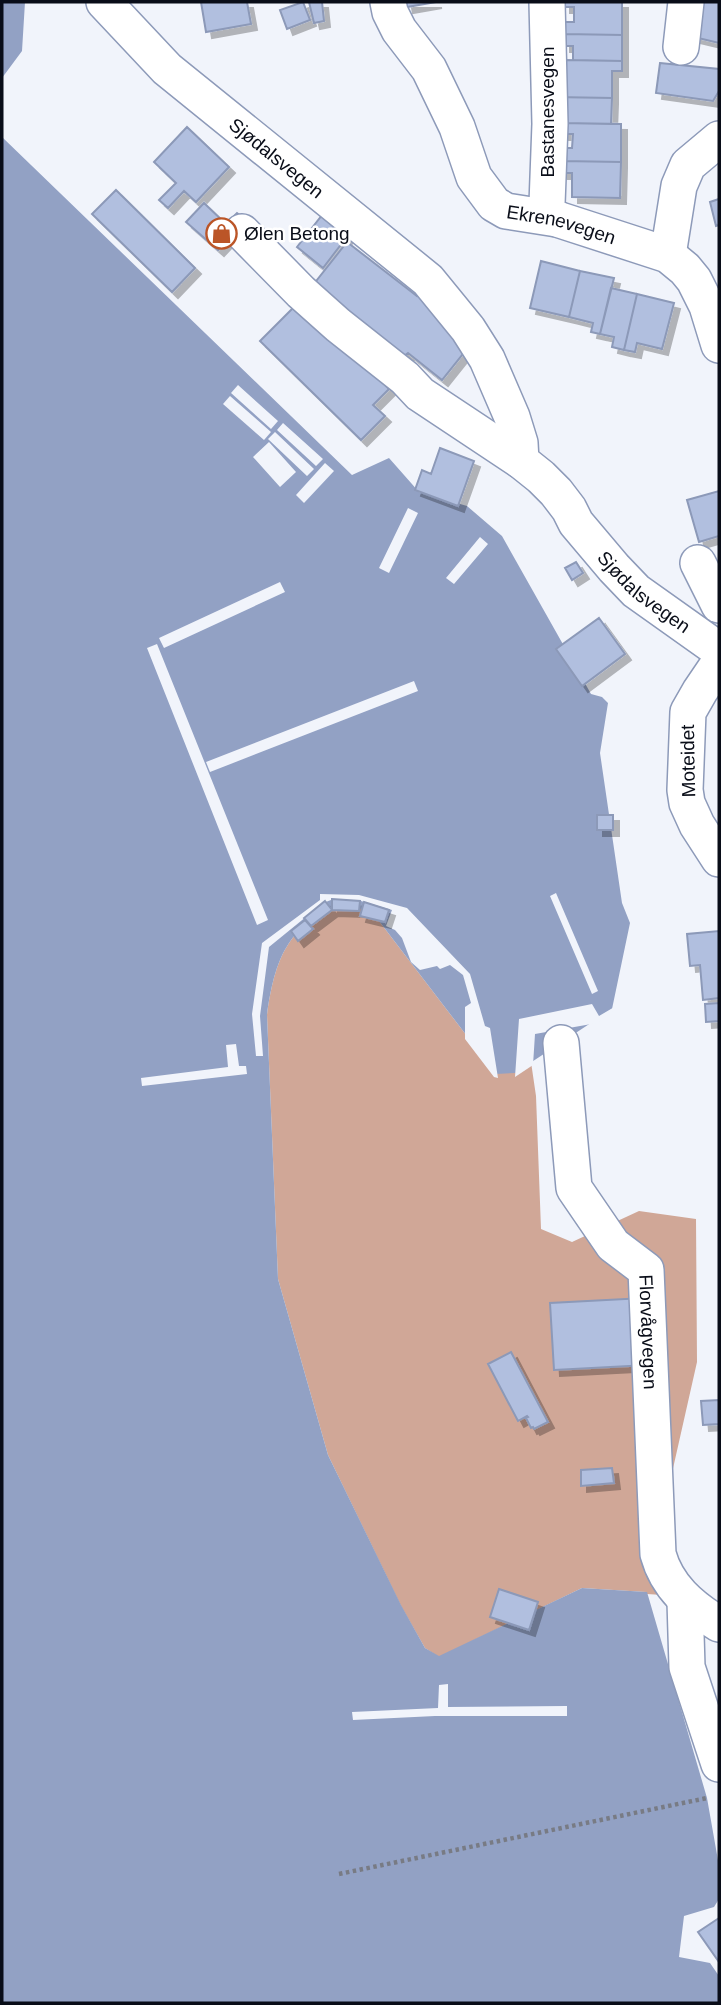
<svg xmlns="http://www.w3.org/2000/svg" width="721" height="2005" font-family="Arial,sans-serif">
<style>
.forest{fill:#d0a797}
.water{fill:#92a1c4}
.pier{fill:#f1f4fb}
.building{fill:#b1bfdf;stroke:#8c99b8;stroke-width:2;filter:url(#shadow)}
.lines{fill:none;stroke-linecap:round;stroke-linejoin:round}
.minor-casing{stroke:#8d9ab9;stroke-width:38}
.path{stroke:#787b84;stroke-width:4.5;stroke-dasharray:3.5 3.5;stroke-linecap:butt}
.minor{stroke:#fff;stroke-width:35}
.labels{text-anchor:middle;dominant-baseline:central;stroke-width:5;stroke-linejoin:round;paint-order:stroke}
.street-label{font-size:19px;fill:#090d18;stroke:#fff}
.poi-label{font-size:19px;fill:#090d18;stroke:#fff;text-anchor:start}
</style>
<defs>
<filter id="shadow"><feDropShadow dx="6" dy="6" stdDeviation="0" flood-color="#0004"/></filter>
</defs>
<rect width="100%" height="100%" fill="#f1f4fb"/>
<path class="forest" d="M342,903L367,911L379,921L496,1074L531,1062L536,1096L541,1229L572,1242L639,1211L696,1219L697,1362L658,1535L692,1597L647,1594L646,1592L582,1588L439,1657L425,1648L401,1606L328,1455L278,1279L267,1015C275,959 287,926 342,903Z"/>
<path class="water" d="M2,2H25L22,51L2,78Z
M2,137L352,475L389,458L419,492L467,506L502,536L591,694L602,697L608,703L600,753L622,903L630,923L612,1009L515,1073L496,1074L379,921L367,911L342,903C287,926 275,959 267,1015L278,1279L328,1455L401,1605L425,1648L439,1656L582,1588L647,1592L707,1798L719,1866V1899L714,1907L684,1916L679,1957L710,1963L719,1976V2003H2Z"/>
<path class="pier" d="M238,385L278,421L271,429L231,393Z
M230,396L271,432L264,440L223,404Z
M283,423L323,459L316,466L277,430Z
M275,432L314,469L307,476L268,439Z
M269,442L296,472L280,487L253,457Z
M325,463L334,471L304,503L296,495Z
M408,508L418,513L389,573L379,568Z
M480,537L488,544L454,584L446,578Z
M280,582L285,592L164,648L159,638Z
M157,644L268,920L257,925L147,648Z
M414,681L418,691L210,772L206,762Z
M556,893L598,991L592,994L550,896Z
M320,894L359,895L407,908L470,974L485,1026L490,1028L498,1078L494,1077L465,1039V1007L471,1003L463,975L450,965L440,969L437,966L420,970L411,962L402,938L395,930L386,926L392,910L361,901L331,900L323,903L269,947L260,1016L263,1056H256L252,1014L262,943L320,900Z
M592,1004L599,1016L616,1006L615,1010L597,1023L535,1034L533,1065L515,1077L519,1019Z
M236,1044L239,1066H246L247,1074L142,1086L141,1078L228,1067L226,1045Z
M448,1684V1707L567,1706V1716H435L353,1720L352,1712L438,1708L439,1685Z"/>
<path class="building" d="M201,2H247L251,24L206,32Z
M303,2L310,20L287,29L280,10Z
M309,2H322L324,21L314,23Z
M406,2H436L407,7Z
M564,2H622V35L564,34V22H574V7H564Z
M702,2H719V43L694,37Z
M564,34L622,35V61L573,60V46H564Z
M564,60L622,61V71H612V98L554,97Z
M660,63L719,69V91L713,101L656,93Z
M554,97L612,98L611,124L563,123Z
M563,123L621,124V162L562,161V148H572L573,134H563Z
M187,127L229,167L196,202L184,191L168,208L159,200L176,183L154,162Z
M562,161L621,162L620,198L572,197V173H562Z
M116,190L195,268L172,292L92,214Z
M719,199V225L716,226L710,202Z
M204,203L226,224L237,213L246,220L218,250L186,222Z
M330,205L356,225L323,268L297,247Z
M347,242L417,296L423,288L474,340L442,380L408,353L404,356L313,285Z
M541,261L580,271L569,317L530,308Z
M580,271L614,278L600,334L591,332L593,323L569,317Z
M611,288L637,294L624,350L612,347L614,337L600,334Z
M637,294L674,303L662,349L637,343L635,352L624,350Z
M301,300L389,389L373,405L385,416L361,440L260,341Z
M440,448L474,461L458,506L415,490L422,470L431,474Z
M719,491V536L699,542L687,500Z
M576,562L583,573L572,580L565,568Z
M599,618L625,654L582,686L556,649Z
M597,815H613V830H597Z
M332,899L360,901L359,911L332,910Z
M325,901L332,910L311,926L304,918Z
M364,902L389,910L385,922L360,916Z
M305,920L313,929L298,941L291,931Z
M719,931V998L703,1000L700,965L690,966L687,934Z
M719,1003V1021L706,1022L705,1004Z
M644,1298L648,1365L554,1370L550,1303Z
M511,1352L548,1422L534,1429L533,1427L531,1428L526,1418L528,1417L527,1416L518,1421L488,1364Z
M719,1400V1424L703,1425L701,1401Z
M612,1468L614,1483L581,1486V1470Z
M499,1589L538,1602L529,1630L490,1617Z
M719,1918V1962L698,1932Z"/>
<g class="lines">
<defs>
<g id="minor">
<path id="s1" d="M104,2L167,69L428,280L468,329L487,359L512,417L520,443L521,461L541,477L556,492L569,509L576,523L614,568L636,591L719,650"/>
<path id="s2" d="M388,2L390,12L399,30L429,69L457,127L474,177L494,204L506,211L557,219L668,255L685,269L694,280L707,306L719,345"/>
<path d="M547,2L550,124L547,204L548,212L557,219"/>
<path d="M681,47L686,2"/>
<path d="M242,232L301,292L338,325L405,378L420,394L521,461"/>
<path d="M668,255L679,186L688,165L719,139"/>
<path d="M698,563L719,605"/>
<path d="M719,663L700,691L688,712L685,790L687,803L697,825L719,859"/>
<path id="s3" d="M561,1043L574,1188L613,1245L646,1270L658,1554C667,1587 691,1607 719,1624"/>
<path d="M685,1601L687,1667L719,1764"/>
</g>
</defs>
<use href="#minor" class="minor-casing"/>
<path class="path" d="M339,1874L707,1798"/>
<use href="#minor" class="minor"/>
</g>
<defs>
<symbol id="shop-ring" viewBox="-11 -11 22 22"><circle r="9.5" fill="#fff" stroke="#bb5527" stroke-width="1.5"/><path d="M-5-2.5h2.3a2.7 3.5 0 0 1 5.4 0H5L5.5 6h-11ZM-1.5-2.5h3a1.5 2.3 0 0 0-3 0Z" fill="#bb5527"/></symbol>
</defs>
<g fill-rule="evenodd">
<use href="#shop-ring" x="204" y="216" width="35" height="35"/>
</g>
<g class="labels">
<g class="street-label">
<text transform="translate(547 112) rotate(-90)">Bastanesvegen</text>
<text stroke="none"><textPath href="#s1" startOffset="233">Sjødalsvegen</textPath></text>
<text stroke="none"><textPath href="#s2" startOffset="301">Ekrenevegen</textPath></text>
<text stroke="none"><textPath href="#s1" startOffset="816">Sjødalsvegen</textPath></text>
<text transform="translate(688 761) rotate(-91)">Moteidet</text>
<text stroke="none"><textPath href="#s3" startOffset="318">Florvågvegen</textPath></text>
</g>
<g class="poi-label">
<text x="244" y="233">Ølen Betong</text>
</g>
</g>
<rect width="721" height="2005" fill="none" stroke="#090d18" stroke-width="7"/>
</svg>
